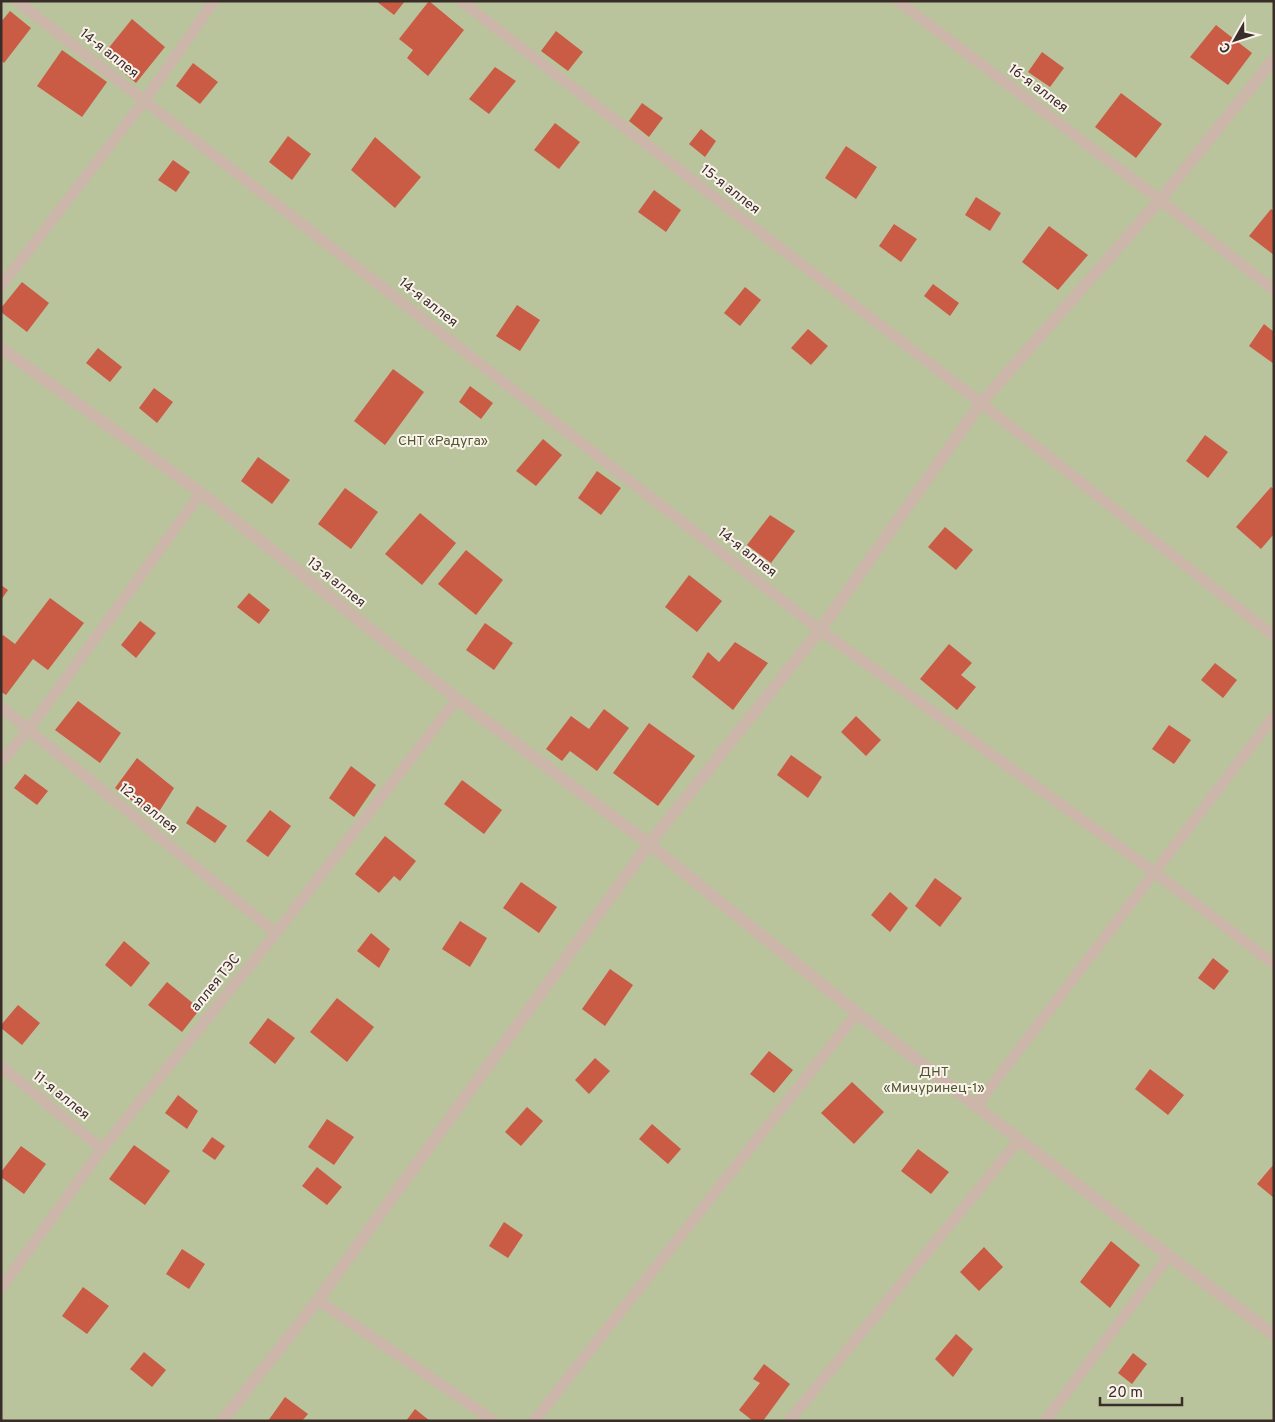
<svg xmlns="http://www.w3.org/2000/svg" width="1275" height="1422" font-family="Overpass,sans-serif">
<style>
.green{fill:#b9c49d}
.building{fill:#ca5b45}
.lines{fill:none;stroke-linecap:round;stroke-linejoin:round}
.service{stroke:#ccb6a9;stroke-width:11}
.minor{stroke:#ccb6a9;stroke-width:12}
.labels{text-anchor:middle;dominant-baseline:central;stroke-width:4;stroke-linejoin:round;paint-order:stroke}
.street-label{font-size:14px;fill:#392d29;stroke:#fbf2eb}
.park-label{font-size:14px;fill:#4c592c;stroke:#fbf2eb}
</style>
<rect width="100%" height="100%" fill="#f4e8de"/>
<path class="green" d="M1,1H1274V1421H1Z"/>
<path class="building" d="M376,1H405L394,15Z
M429,1L464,30L428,76L407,58L413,50L399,39Z
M10,11L31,28L4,63L1,60V22Z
M132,19L165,47L136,83L103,55Z
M1216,25L1252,53L1228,85L1190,57Z
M556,31L583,52L568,71L541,51Z
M62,50L107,82L82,117L37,86Z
M1042,52L1064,68L1050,87L1028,72Z
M193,63L218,82L200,104L176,86Z
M495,67L516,81L489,114L469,99Z
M1121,93L1162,124L1136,158L1095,127Z
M642,103L663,118L649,137L629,121Z
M555,123L580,142L559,169L534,150Z
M701,129L716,141L705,157L689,144Z
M288,136L311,154L292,180L269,162Z
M375,137L421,177L395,208L351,170Z
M846,146L877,167L856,199L825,178Z
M173,160L190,172L176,192L158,180Z
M654,190L681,210L666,232L638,212Z
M976,197L1001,213L990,231L965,215Z
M1271,209L1274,211V255L1249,236Z
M894,224L917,239L901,262L879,246Z
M1049,226L1088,255L1058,290L1022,262Z
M22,282L49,303L27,332L1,312V308Z
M933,284L959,303L950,316L924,296Z
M745,287L761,300L740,326L724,313Z
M517,305L540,320L520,351L496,336Z
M1264,324L1274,332V364L1249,346Z
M808,329L828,346L811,365L791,348Z
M98,348L122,367L110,382L86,363Z
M393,369L424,392L385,445L354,421Z
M470,386L493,403L481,419L459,402Z
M154,388L173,402L157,423L139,408Z
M1205,435L1228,452L1208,478L1186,461Z
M543,439L562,455L536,486L516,471Z
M258,457L290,480L272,504L241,481Z
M597,471L621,488L601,515L578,498Z
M1271,487L1274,489V534L1261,549L1236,527Z
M345,488L378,512L351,549L318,524Z
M420,513L456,543L422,585L385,554Z
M770,515L795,531L771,563L747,545Z
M945,527L973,550L956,570L928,547Z
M466,550L503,580L476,615L438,584Z
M689,575L722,601L697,632L665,607Z
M1,585L8,590L1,600Z
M249,593L270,610L259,624L237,607Z
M50,598L84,623L48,670L33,659L6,695L1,692V637L3,635L15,644Z
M140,621L156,633L136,658L121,645Z
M485,623L513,643L494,670L466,650Z
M735,642L768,663L733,710L692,677L708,652L719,662Z
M949,644L972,663L961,675L976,687L957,710L920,679Z
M1215,663L1237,680L1223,698L1201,680Z
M78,701L121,733L100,763L55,730Z
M604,709L629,728L597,771L570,751L562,761L546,749L571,716L589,729Z
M856,716L881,740L866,756L841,732Z
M649,723L695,756L658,806L613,773Z
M1169,725L1191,740L1174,764L1152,749Z
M791,755L822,777L808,798L777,775Z
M137,758L174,788L155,818L115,788Z
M351,766L376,785L354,817L329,798Z
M25,774L48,791L37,805L14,788Z
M462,780L502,810L484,834L444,804Z
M197,806L227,826L215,843L186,823Z
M270,810L291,826L268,857L246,841Z
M385,836L416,861L400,881L394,876L379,893L355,874Z
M935,878L962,898L940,927L915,906Z
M521,882L557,907L539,933L503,908Z
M890,892L908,908L890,932L871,915Z
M460,921L487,938L470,967L442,949Z
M371,933L390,949L379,968L357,951Z
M124,941L150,963L131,987L105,965Z
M1213,958L1229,971L1214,990L1198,978Z
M610,969L633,985L605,1026L582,1009Z
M167,982L200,1009L182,1032L148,1005Z
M337,998L374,1027L347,1062L310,1032Z
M18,1005L40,1023L22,1045L1,1028V1025Z
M268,1018L295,1038L275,1064L249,1043Z
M769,1051L793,1070L774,1093L750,1074Z
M595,1058L610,1071L589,1094L575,1080Z
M1150,1069L1184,1095L1168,1115L1135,1089Z
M852,1082L884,1112L854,1144L821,1113Z
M178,1095L198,1111L187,1129L165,1113Z
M527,1107L543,1121L521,1146L505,1132Z
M327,1119L354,1137L334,1165L308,1147Z
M652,1124L681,1149L668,1164L639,1139Z
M212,1137L225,1146L215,1160L202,1151Z
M134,1145L170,1171L145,1205L109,1179Z
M21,1146L46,1164L24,1194L1,1177V1172Z
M918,1149L949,1172L931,1194L901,1171Z
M1274,1164V1198L1257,1184Z
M317,1167L342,1187L327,1205L302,1186Z
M504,1222L523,1235L508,1258L489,1246Z
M1111,1241L1140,1265L1110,1308L1080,1282Z
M984,1247L1003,1267L979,1291L960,1272Z
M182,1249L205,1264L189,1289L166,1274Z
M83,1287L109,1306L87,1334L62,1316Z
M956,1334L973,1349L953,1377L935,1359Z
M144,1352L166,1370L152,1387L130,1369Z
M1133,1353L1147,1364L1132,1384L1118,1373Z
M764,1364L790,1384L763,1421H753L739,1410L760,1383L753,1379Z
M285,1397L308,1414L302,1421H268Z
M415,1409L430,1421H406Z"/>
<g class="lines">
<path class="service" d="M17,1L820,630L1154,872L1274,964
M461,1L981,403L1274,636
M898,1L1160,200L1274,290
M1,286L145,100L214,1
M1,707L276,933
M1,762L29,729L201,493
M1,1066L102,1149
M976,1106L1274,716
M1,1288L102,1149L276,933L457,699
M318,1300L494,1421
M534,1421L857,1013
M789,1421L1019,1140
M1045,1421L1169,1256"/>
<path class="minor" d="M1,348L201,493L457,699L649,844L857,1013L976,1106L1169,1256L1274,1335
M222,1421L318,1300L649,844L820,630L981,403L1160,200L1274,59"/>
</g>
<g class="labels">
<g class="street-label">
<text transform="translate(109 54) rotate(38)">14-я аллея</text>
<text transform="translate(1038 89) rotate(37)">16-я аллея</text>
<text transform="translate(730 190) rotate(38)">15-я аллея</text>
<text transform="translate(428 303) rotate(38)">14-я аллея</text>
<text transform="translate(747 553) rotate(38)">14-я аллея</text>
<text transform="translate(336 583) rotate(39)">13-я аллея</text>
<text transform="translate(148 809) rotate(39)">12-я аллея</text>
<text transform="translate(216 983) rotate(-51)">аллея ТЭС</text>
<text transform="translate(61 1096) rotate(39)">11-я аллея</text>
</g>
<g class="park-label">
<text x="443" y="441">СНТ «Радуга»</text>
<text x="934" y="1072">ДНТ<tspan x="934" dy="16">«Мичуринец-1»</tspan></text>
</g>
</g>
<rect width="1275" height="1422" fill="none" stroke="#392d29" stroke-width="5"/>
<g transform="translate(1235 40) rotate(231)" stroke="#fbf2eb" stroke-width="4" paint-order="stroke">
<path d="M0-4L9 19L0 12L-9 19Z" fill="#392d29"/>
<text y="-8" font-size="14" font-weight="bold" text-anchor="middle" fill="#392d29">С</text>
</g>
<path d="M1100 1397v8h82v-8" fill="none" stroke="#392d29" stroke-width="2.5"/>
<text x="1108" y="1397" font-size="15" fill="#392d29" stroke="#fbf2eb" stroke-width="4" paint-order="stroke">20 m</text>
</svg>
